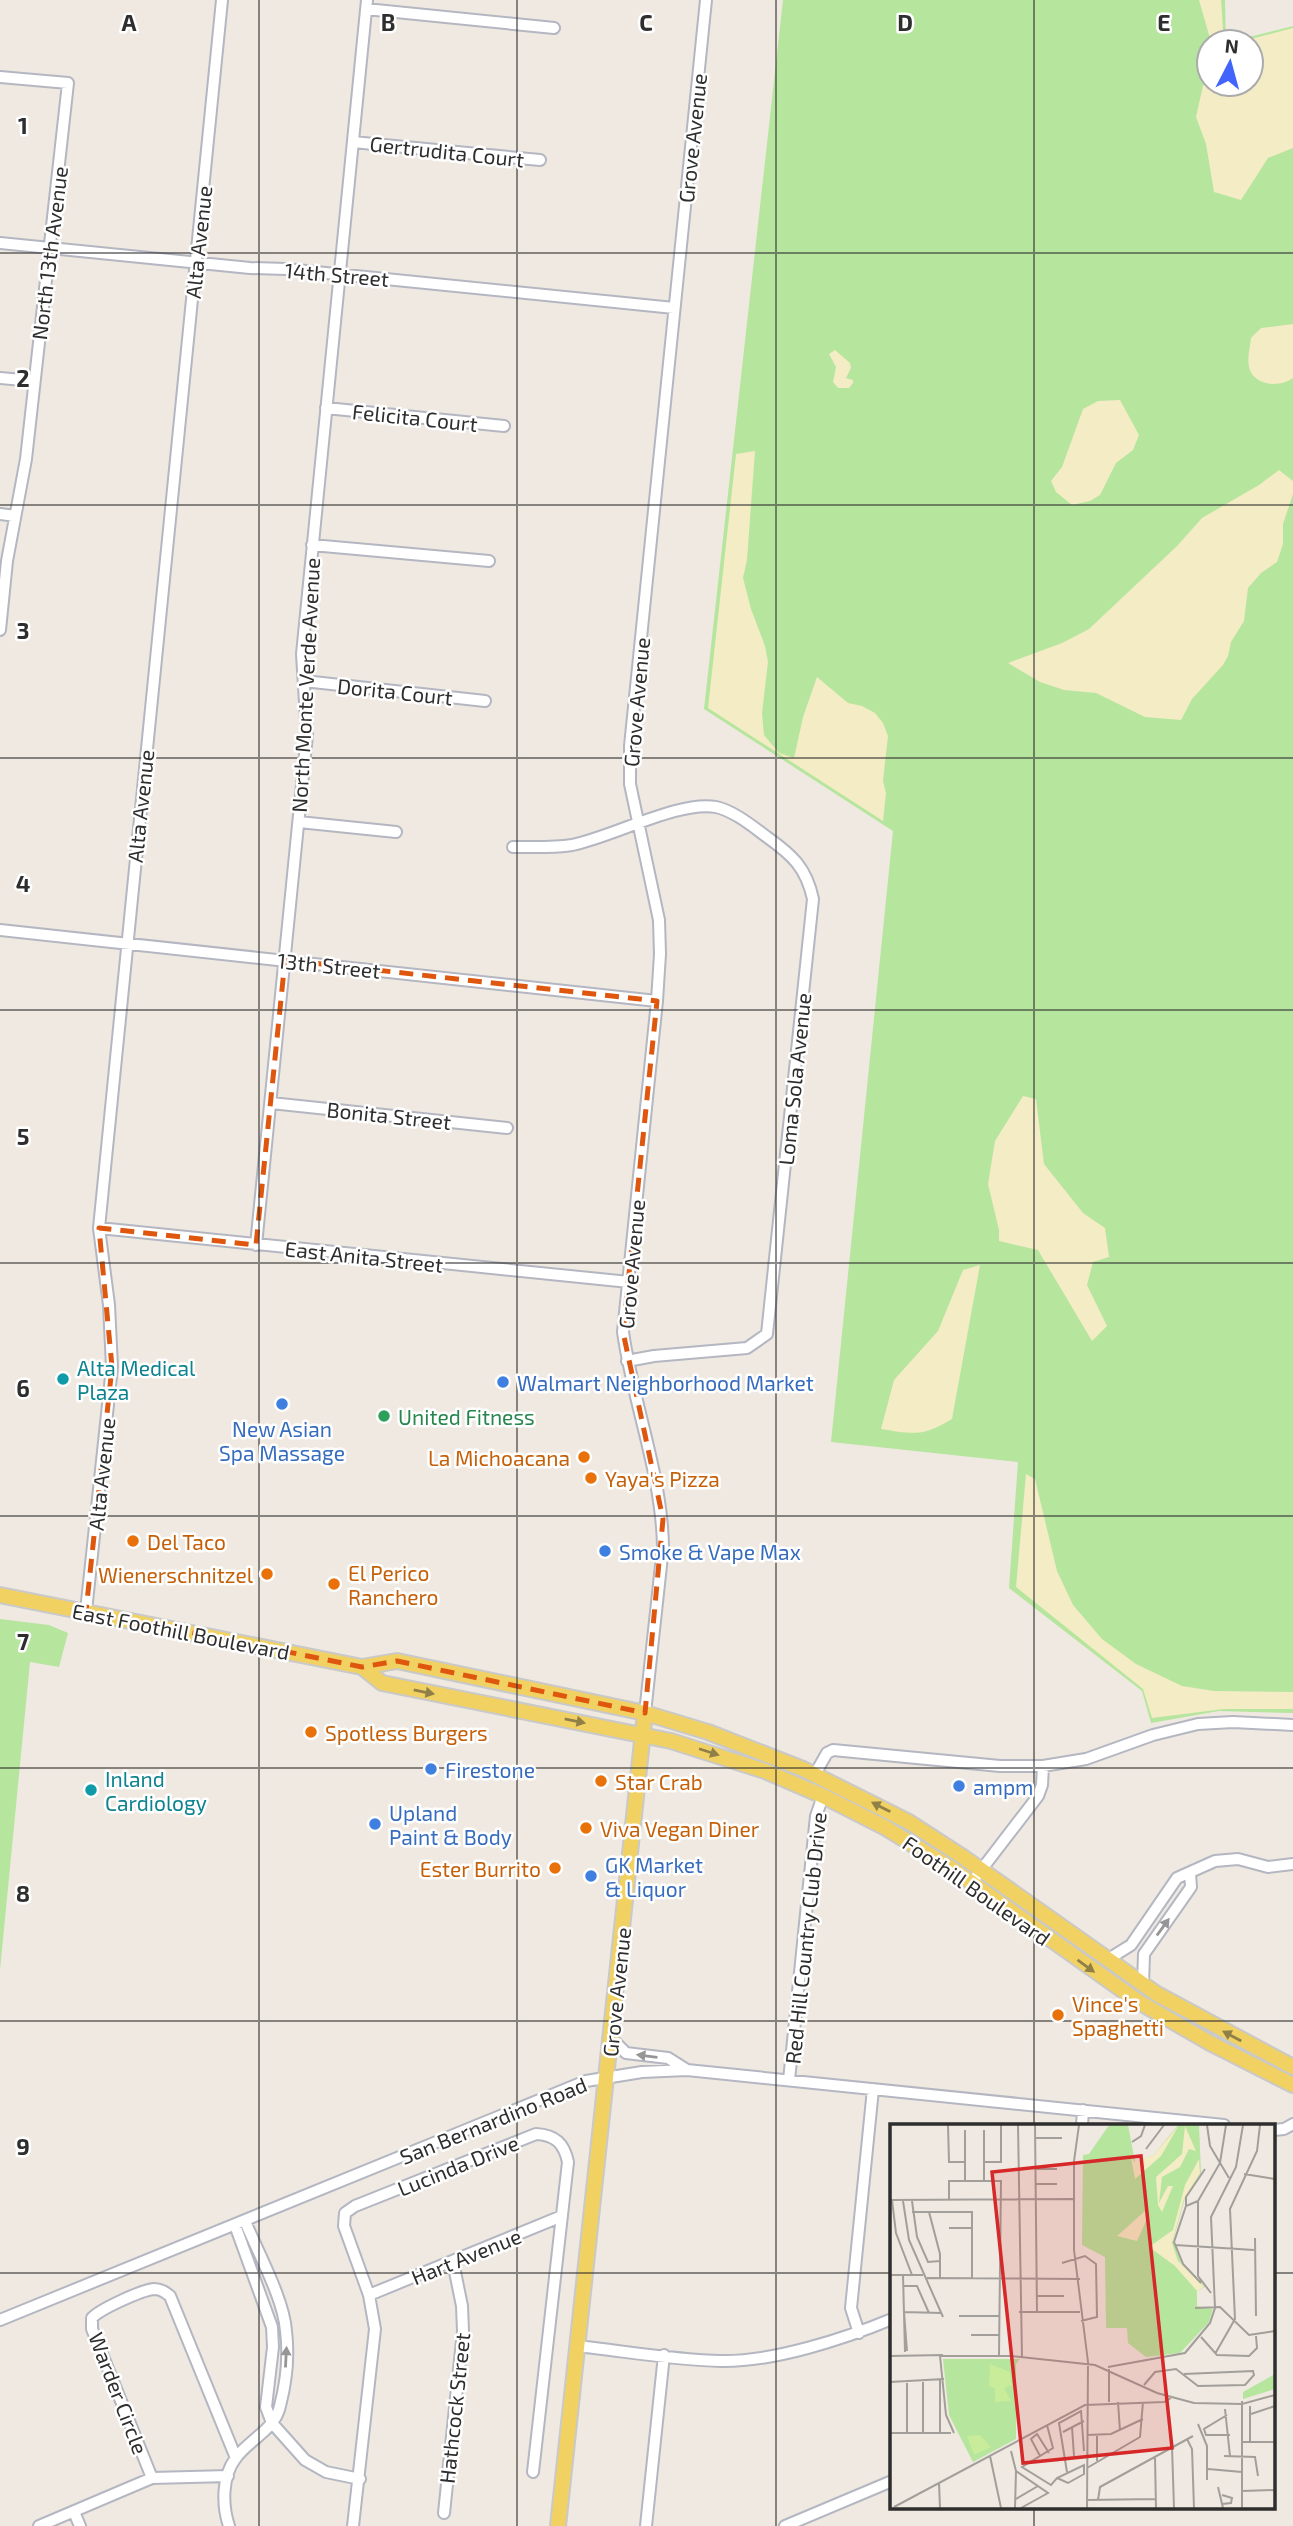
<svg xmlns="http://www.w3.org/2000/svg" width="1293" height="2526" font-family="'Exo 2',sans-serif">
<style>
.green{fill:#b6e59e}
.sand{fill:#f3ecc5}
.lines{fill:none;stroke-linecap:round;stroke-linejoin:round}
.minor-casing{stroke:#b4b7c1;stroke-width:14}
.major-casing{stroke:#c9c9c9;stroke-width:18}
.minor{stroke:#fff;stroke-width:10}
.major{stroke:#f2d163;stroke-width:14}
.oneway{fill:#908048}
.oneway2{fill:#969696}
.marked{fill:none;stroke:#df570e;stroke-width:5;stroke-dasharray:14 9;stroke-linejoin:round}
.grid{fill:none;stroke:#2e2e2e;stroke-width:2;stroke-opacity:0.55}
.culture-dot{fill:#0f9aa8;stroke:#fff;stroke-width:2.5}
.shop-dot{fill:#3f7fe0;stroke:#fff;stroke-width:2.5}
.leisure-dot{fill:#2e9e5b;stroke:#fff;stroke-width:2.5}
.food-dot{fill:#e8710a;stroke:#fff;stroke-width:2.5}
.labels{text-anchor:middle;dominant-baseline:central;stroke-width:5;stroke-linejoin:round;paint-order:stroke}
.street-label{font-size:21px;fill:#2e2e2e;stroke:#fff}
.culture-label{font-size:21px;fill:#0d838f;stroke:#fff;text-anchor:start}
.shop-label{font-size:21px;fill:#366cbe;stroke:#fff;text-anchor:start}
.leisure-label{font-size:21px;fill:#27864d;stroke:#fff;text-anchor:start}
.food-label{font-size:21px;fill:#c56008;stroke:#fff;text-anchor:start}
.inset-road{fill:none;stroke:#a29e99;stroke-width:2}
.view{fill:#d62828;fill-opacity:0.15;stroke:#d62828;stroke-width:3.5}
.inset-edge{fill:none;stroke:#2e2e2e;stroke-width:3.5}
.grid-label{font-size:23px;text-anchor:middle;font-weight:bold;fill:#2e2e2e;stroke:#fff;stroke-width:5;stroke-linejoin:round;paint-order:stroke}
</style>
<rect width="100%" height="100%" fill="#efe9e1"/>
<path class="green" d="M783,0H1225L1226,42H1209V84H1251V42H1230L1293,26V1713L1219,1711L1151,1723L1142,1691L1009,1588L1018,1462L831,1442L893,831L704,709Z
M0,1619L49,1625L68,1633L59,1667L30,1662L0,1970Z"/>
<path class="sand" d="M1199,0H1221L1224,42H1211Z
M1293,28V148L1268,158L1241,200L1214,192L1206,144L1196,117L1209,59V84H1251V42H1239Z
M1293,324V378C1280,388 1253,386 1249,367C1247,358 1250,347 1251,338L1261,328Z
M835,350L850,363L851,368L846,378L853,380V383L849,388H838L833,382L836,367L829,354Z
M1120,400L1139,435L1133,450L1116,463L1100,495L1090,501L1072,505L1056,492L1051,481L1062,467L1083,409L1098,401Z
M755,451L747,560L743,578L751,609L765,646L768,662L762,713L764,735L779,753L794,758L803,717L817,677L848,703L862,706L875,713L883,723L888,736L883,781L886,793L883,821L708,708L736,454Z
M1279,470L1293,481V494L1283,524V544L1277,562L1261,573L1248,588L1244,621L1231,642L1228,656L1223,665L1192,699L1181,720L1145,717L1096,693L1064,690L1040,682L1008,663L1062,643L1089,629L1177,546L1202,518L1259,485Z
M1023,1096L1036,1099L1044,1164L1083,1213L1105,1228L1109,1257L1093,1262L1087,1285L1107,1326L1092,1341L1038,1250L999,1241V1230L988,1184L995,1141Z
M980,1265L952,1419C923,1437 913,1434 881,1429L894,1380L938,1331L963,1270Z
M1026,1474L1035,1479L1057,1571L1073,1605L1102,1639L1136,1664L1182,1686L1214,1691L1293,1692V1709H1224L1152,1718L1143,1689L1016,1587Z"/>
<g class="lines">
<defs>
<path id="minor" d="M366,9L554,28
M0,77L68,83L26,459L7,561L0,630
M353,142L540,160
M0,243L250,268L286,269L674,308
M0,378L34,381
M326,408L504,426
M0,514L15,516
M312,545L489,561
M304,681L485,701
M299,822L396,832
M513,847C532,847 553,848 572,845C612,837 680,800 716,807C734,811 752,826 767,837C792,855 806,867 813,899L767,1334L747,1348L654,1356L627,1361
M0,930L657,1001
M271,1103L507,1128
M99,1228L629,1282
M256,1245L307,735L302,654L367,0
M86,1611L112,1367L109,1305L99,1228L222,0
M645,1713L663,1547C662,1475 633,1403 623,1332L657,1001L660,954L659,920L630,784V746L706,0
M815,1774L827,1753L833,1750L1000,1766H1043L1086,1759L1153,1735L1198,1724L1233,1722L1293,1725
M972,1882L1038,1796L1042,1785L1043,1766
M1107,1960L1131,1945L1177,1878L1215,1861L1238,1859L1268,1867L1293,1864
M1143,1984L1144,1954L1191,1887L1190,1873
M611,2038L626,2053L668,2058L687,2070
M789,2080L816,1816L823,1796
M1082,2125L1083,2110
M1274,2130L1284,2129L1293,2124
M235,2225L272,2327L273,2347L266,2407L272,2423L305,2460L326,2472L360,2479
M369,2295L562,2216
M0,2320L586,2081L642,2072L687,2070L1224,2125
M859,2333L851,2308L873,2089
M577,2346C624,2351 673,2360 721,2361C773,2362 844,2339 892,2319
M152,2478L92,2329V2318C100,2309 142,2290 154,2289C161,2289 165,2292 170,2296L236,2458
M74,2512L80,2526
M444,2513L463,2331L462,2306L453,2262
M39,2526L152,2478L228,2476
M229,2526C222,2505 222,2477 235,2459C248,2440 275,2430 280,2406C286,2383 289,2355 286,2331C284,2299 257,2251 245,2221
M353,2526L375,2329L369,2295L344,2226L345,2213L355,2206L536,2134C555,2135 564,2143 568,2162L533,2472
M646,2526L664,2355
M785,2526L892,2481"/>
<path id="major" d="M0,1595L362,1667L397,1661L645,1713L708,1732L803,1769L909,1822L963,1857L1157,1994L1293,2067
M362,1667L382,1683L671,1741L765,1771L823,1796L886,1828L951,1868L1139,2002L1210,2043L1293,2085
M558,2526L645,1713"/>
</defs>
<use href="#minor" class="minor-casing"/>
<use href="#major" class="major-casing"/>
<use href="#minor" class="minor"/>
<use href="#major" class="major"/>
</g>
<defs><path id="oneway-solid" d="M-6-.8H1V-3.2L6.5 0L1 3.2V.8H-6Z" transform="scale(1.75)"/></defs>
<g class="oneway">
<use href="#oneway-solid" transform="translate(424 1692) rotate(11)"/>
<use href="#oneway-solid" transform="translate(575 1721) rotate(11)"/>
<use href="#oneway-solid" transform="translate(709 1752) rotate(18)"/>
<use href="#oneway-solid" transform="translate(881 1807) rotate(-153)"/>
<use href="#oneway-solid" transform="translate(1086 1966) rotate(36)"/>
<use href="#oneway-solid" transform="translate(1232 2036) rotate(-152)"/>
</g>
<g class="oneway2">
<use href="#oneway-solid" transform="translate(1163 1927) rotate(-54)"/>
<use href="#oneway-solid" transform="translate(647 2056) rotate(-173)"/>
<use href="#oneway-solid" transform="translate(286 2357) rotate(-87)"/>
</g>
<path class="marked" d="M285,960L657,1001L623,1332L663,1519L645,1713L397,1661L362,1667L86,1611L112,1367L99,1228L256,1245Z"/>
<path class="grid" d="M259,0V2526M517,0V2526M776,0V2526M1034,0V2125M0,253H1293M0,505H1293M0,758H1293M0,1010H1293M0,1263H1293M0,1516H1293M0,1768H1293M0,2021H1293M0,2273H892M1274,2273H1293M1034,2507V2526"/>
<g class="culture-dot">
<circle cx="63" cy="1379" r="7"/>
<circle cx="91" cy="1790" r="7"/>
</g>
<g class="shop-dot">
<circle cx="503" cy="1382" r="7"/>
<circle cx="282" cy="1404" r="7"/>
<circle cx="605" cy="1551" r="7"/>
<circle cx="431" cy="1769" r="7"/>
<circle cx="959" cy="1786" r="7"/>
<circle cx="375" cy="1824" r="7"/>
<circle cx="591" cy="1876" r="7"/>
</g>
<circle class="leisure-dot" cx="384" cy="1416" r="7"/>
<g class="food-dot">
<circle cx="584" cy="1457" r="7"/>
<circle cx="591" cy="1478" r="7"/>
<circle cx="133" cy="1541" r="7"/>
<circle cx="267" cy="1574" r="7"/>
<circle cx="334" cy="1584" r="7"/>
<circle cx="311" cy="1732" r="7"/>
<circle cx="601" cy="1781" r="7"/>
<circle cx="586" cy="1828" r="7"/>
<circle cx="555" cy="1868" r="7"/>
<circle cx="1058" cy="2015" r="7"/>
</g>
<g class="labels">
<g class="street-label">
<text transform="translate(692 138) rotate(-84)">Grove Avenue</text>
<text transform="translate(447 151) rotate(6)">Gertrudita Court</text>
<text transform="translate(198 242) rotate(-84)">Alta Avenue</text>
<text transform="translate(49 253) rotate(-83)">North 13th Avenue</text>
<text transform="translate(337 274) rotate(5)">14th Street</text>
<text transform="translate(415 417) rotate(6)">Felicita Court</text>
<text transform="translate(305 685) rotate(-87)">North Monte Verde Avenue</text>
<text transform="translate(395 691) rotate(6)">Dorita Court</text>
<text transform="translate(636 702) rotate(-85)">Grove Avenue</text>
<text transform="translate(140 806) rotate(-84)">Alta Avenue</text>
<text transform="translate(329 965) rotate(6)">13th Street</text>
<text transform="translate(794 1079) rotate(-84)">Loma Sola Avenue</text>
<text transform="translate(389 1115) rotate(6)">Bonita Street</text>
<text transform="translate(364 1256) rotate(6)">East Anita Street</text>
<text transform="translate(631 1264) rotate(-85)">Grove Avenue</text>
<text transform="translate(101 1474) rotate(-84)">Alta Avenue</text>
<text transform="translate(181 1631) rotate(11)">East Foothill Boulevard</text>
<text transform="translate(977 1890) rotate(35)">Foothill Boulevard</text>
<text transform="translate(805 1938) rotate(-84)">Red Hill Country Club Drive</text>
<text transform="translate(616 1992) rotate(-84)">Grove Avenue</text>
<text transform="translate(493 2120) rotate(-22)">San Bernardino Road</text>
<text transform="translate(458 2165) rotate(-22)">Lucinda Drive</text>
<text transform="translate(466 2256) rotate(-22)">Hart Avenue</text>
<text transform="translate(119 2393) rotate(69)">Warder Circle</text>
<text transform="translate(454 2408) rotate(-84)">Hathcock Street</text>
</g>
<g class="culture-label">
<text x="77" y="1367">Alta Medical<tspan x="77" dy="24">Plaza</tspan></text>
<text x="105" y="1778">Inland<tspan x="105" dy="24">Cardiology</tspan></text>
</g>
<g class="shop-label">
<text x="517" y="1382">Walmart Neighborhood Market</text>
<text x="282" y="1428" text-anchor="middle">New Asian<tspan x="282" dy="24">Spa Massage</tspan></text>
<text x="619" y="1551">Smoke &amp; Vape Max</text>
<text x="445" y="1769">Firestone</text>
<text x="973" y="1786">ampm</text>
<text x="389" y="1812">Upland<tspan x="389" dy="24">Paint &amp; Body</tspan></text>
<text x="605" y="1864">GK Market<tspan x="605" dy="24">&amp; Liquor</tspan></text>
</g>
<g class="leisure-label">
<text x="398" y="1416">United Fitness</text>
</g>
<g class="food-label">
<text x="570" y="1457" text-anchor="end">La Michoacana</text>
<text x="605" y="1478">Yaya's Pizza</text>
<text x="147" y="1541">Del Taco</text>
<text x="348" y="1572">El Perico<tspan x="348" dy="24">Ranchero</tspan></text>
<text x="253" y="1574" text-anchor="end">Wienerschnitzel</text>
<text x="325" y="1732">Spotless Burgers</text>
<text x="615" y="1781">Star Crab</text>
<text x="600" y="1828">Viva Vegan Diner</text>
<text x="541" y="1868" text-anchor="end">Ester Burrito</text>
<text x="1072" y="2003">Vince's<tspan x="1072" dy="24">Spaghetti</tspan></text>
</g>
</g>
<g transform="translate(890 2124)">
<rect width="385" height="385" fill="#efe9e1"/>
<path d="M219,1H238L245,38L264,31L288,1H309L311,49L295,74L283,117L291,139L315,163L307,167V182L323,185L319,198L290,229L256,233L238,219L237,204H216L215,133L192,121L193,31L199,30ZM53,235H130L126,240V315L83,338L59,291ZM385,250V265L353,275V268Z" fill="#b6e59e"/>
<path d="M289,1L271,32L245,55L240,28L244,38L264,31ZM295,2L306,27L299,25L290,43L272,53L269,79L278,62H283L272,88L268,81L266,53L292,30ZM309,35L310,49L294,75L282,119L288,137L314,163L307,167L285,142L259,123L283,106L295,61ZM255,87L256,97L247,117L227,112Z" fill="#f3ecc5"/>
<path d="M100,240L120,248L122,261L114,264L121,277L105,278V264L99,262ZM90,311L101,323L84,331L77,312Z" fill="#c9ec9a"/>
<path class="inset-road" d="M58,1L59,38H75M128,1L132,233M145,1L147,188M189,1L184,37V126L198,238M317,1L320,22L339,54M75,6V57M94,6V57M145,14H172M242,18L251,12L255,1M256,25L274,1M94,38H111V1M145,45H167M354,50L385,55M145,60H167M0,76L183,75M2,76L6,109L22,151M59,76V57H111L109,231M13,77L19,116L53,193M22,77L27,113L38,138L50,137M308,77L296,82L284,118L293,140L311,159M296,82V73L315,45M22,88H82V154M39,88L50,130V154M59,104H82M365,114L366,192M285,121L364,126M172,139L195,132L206,140L207,193L191,197M0,151H33M13,151L15,228M37,154L190,155M13,162H27L39,189M321,169L308,152V77L330,39L336,1M147,172H174M305,184L330,183L359,211L385,207M14,188L17,227M14,188L51,189M129,188H190M69,192H109M81,211H109M311,213L327,231L359,232L367,224L366,212M325,230L345,195L340,85L367,27L370,1M0,232L53,231M50,232L56,291L64,309M50,232H121L205,241L267,269L304,279L352,280L385,271M218,243L295,229L320,199L325,184L321,93L346,43L353,1M17,256V309M33,256V309M50,256V309M0,258L54,255M254,261L265,248L286,245L308,262L355,261L364,251L363,247L294,250M352,277V384M219,278V245M228,278L230,307M360,282V317M335,285L340,332M361,290L385,282M337,291L314,305L316,311H340M308,300L317,322V356M157,301L163,324L132,343L161,361L167,354L194,341V350L178,359L167,354M182,303L184,332M173,308L194,297M0,309H61M197,311L221,310L253,295M297,315L302,325L304,384M352,318H385M282,323L284,384M121,327L126,347L125,384M100,332L111,384M150,332L141,315L147,310L159,329M334,332L365,333L368,352M265,333L266,384M207,337V311M197,344L250,313L253,278M318,345L352,348M126,347L158,369L131,384M177,348L169,299L191,287L194,327M49,359L50,384M328,363L333,384M352,367L385,366M332,371L342,374L341,379L332,380M126,375L148,362M197,376L266,375M208,376L210,363L303,312M4,383L195,281L274,278L281,274M197,384L198,238"/>
<path class="view" d="M251,32L282,324L133,339L102,48Z"/>
<rect width="385" height="385" class="inset-edge"/>
</g>
<g class="grid-label">
<text x="129" y="31">A</text>
<text x="388" y="31">B</text>
<text x="646" y="31">C</text>
<text x="905" y="31">D</text>
<text x="1164" y="31">E</text>
<text x="23" y="134">1</text>
<text x="23" y="387">2</text>
<text x="23" y="639">3</text>
<text x="23" y="892">4</text>
<text x="23" y="1145">5</text>
<text x="23" y="1397">6</text>
<text x="23" y="1650">7</text>
<text x="23" y="1902">8</text>
<text x="23" y="2155">9</text>
</g>
<g transform="translate(1230 63) rotate(6)"><circle r="33" fill="#ffffff" stroke="#ababab" stroke-width="2"/>
<path d="M0-5L12 26L0 18L-12 26Z" fill="#4264fb"/>
<text y="-10" font-size="19" font-weight="bold" text-anchor="middle" fill="#2e2e2e">N</text>
</g>
</svg>
